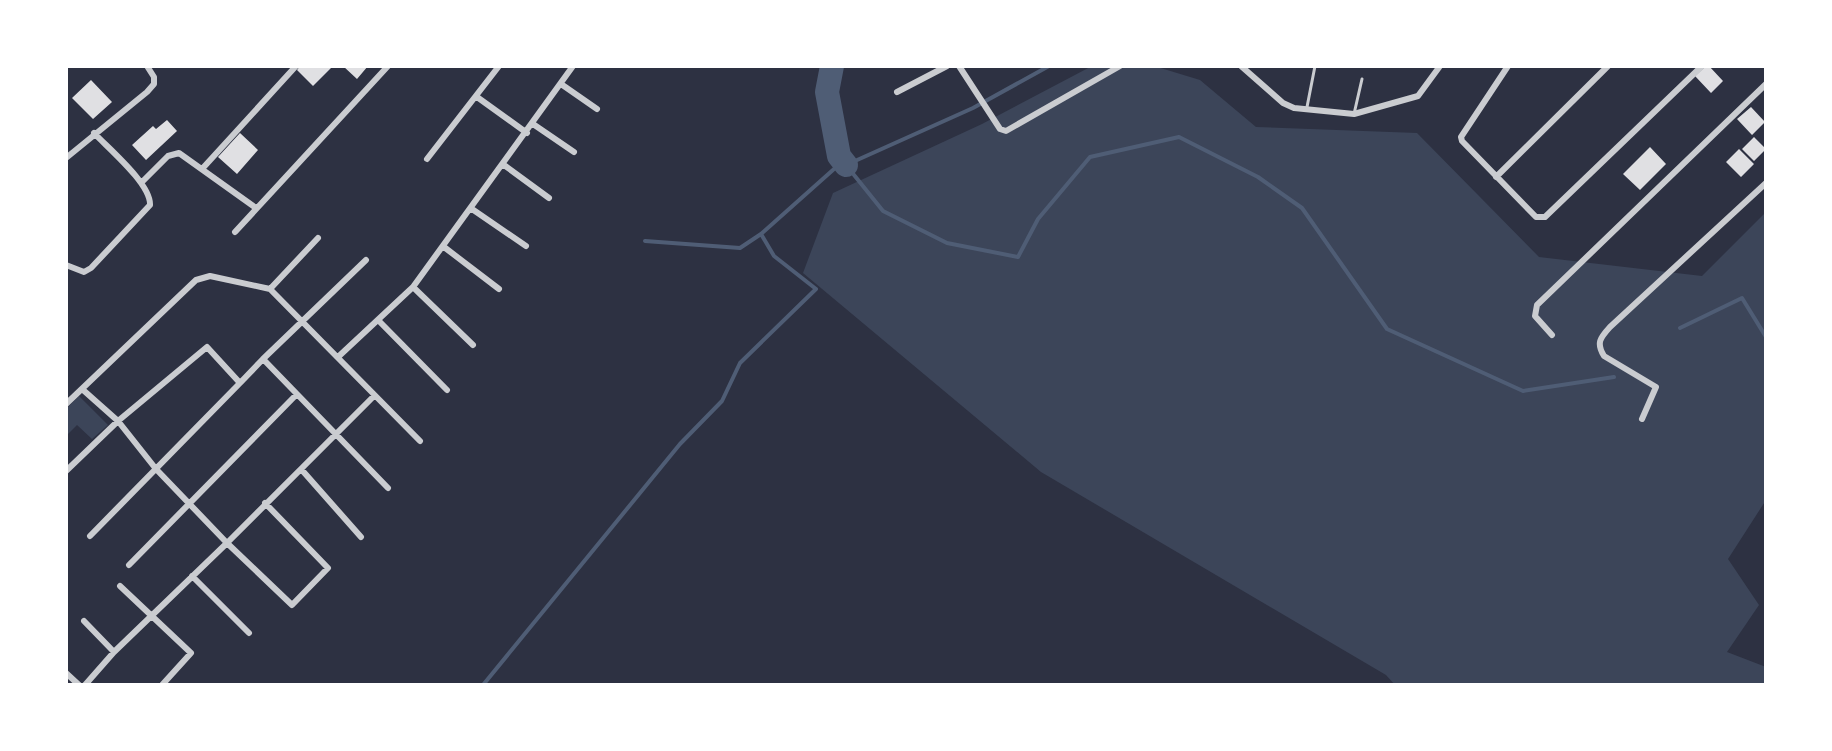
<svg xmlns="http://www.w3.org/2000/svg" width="1832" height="751" font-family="Figtree,sans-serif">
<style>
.green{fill:#3c4559}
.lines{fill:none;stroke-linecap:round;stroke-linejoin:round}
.stream{stroke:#4f5d75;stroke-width:4}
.river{stroke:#4f5d75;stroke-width:24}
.building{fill:#e0e0e3}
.service{stroke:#caccd0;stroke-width:3}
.minor{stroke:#caccd0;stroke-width:6}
</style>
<rect width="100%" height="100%" fill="#2d3142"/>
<path class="green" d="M1092,66H1154L1200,80L1256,127L1417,133L1539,257L1702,276L1766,212V500L1728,559L1759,605L1727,652L1766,667V685H1395L1386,675L1041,472L803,273L833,193L982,124Z
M79,396L108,425L92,439L77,425L66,436V409Z"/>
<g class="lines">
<path class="stream" d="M1049,66L973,108L846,165L883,211L947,243L1018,257L1038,219L1090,157L1179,137L1258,177L1302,208L1387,329L1523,391L1614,377
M645,241L740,248L761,234
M1680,328L1742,298L1766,337
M483,685L680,444L722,401L740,363L816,289L774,256L761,234L843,161"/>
<path class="river" d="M832,66L827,92L839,156L846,165"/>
</g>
<path class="building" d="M300,66H329L331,68L313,86L297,70Z
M343,66H368L357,79Z
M1706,66H1709L1723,81L1711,93L1695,76Z
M91,80L112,102L93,119L72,98Z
M1751,107L1765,122L1752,135L1737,119Z
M167,120L177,131L146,160L132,145L153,126L156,129Z
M240,133L258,150L237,174L218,157Z
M1754,137L1766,149L1754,161L1742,149Z
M1650,147L1666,164L1640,190L1623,174Z
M1739,149L1754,164L1741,177L1726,162Z"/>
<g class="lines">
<path class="service" d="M1307,107L1315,66
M1354,114L1362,79"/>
<path class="minor" d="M959,66L1000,129L1006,131L1120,66
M1241,66L1283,103L1294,108L1354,114L1418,96L1440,66
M1508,66L1461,137L1462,141L1536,217H1545L1702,66
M561,84L597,109
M897,92L947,66
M477,97L527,133
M533,124L574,152
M66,158L147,92L154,84V77L147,66
M427,159L499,66
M504,165L549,198
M202,169L296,66
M1496,177L1608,66
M141,183L168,156L179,153L256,208
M472,209L526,246
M235,232L388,66
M444,247L499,289
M66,265L84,272L91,268L150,205C151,184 109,149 94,133
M413,287L473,345
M270,289L318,238
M378,320L447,390
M1552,335L1535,316L1537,305L1766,84
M338,357L413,287L573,66
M263,359L366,260
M240,383L263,359L388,488
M82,389L118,421L156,469L227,543L374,396
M66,404L196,280L210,276L270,289L420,441
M1642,419L1656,387L1604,356C1596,343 1600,338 1610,327L1766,183
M301,469L361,537
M66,471L118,421L207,347L240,383L90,536
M129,565L296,395
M192,576L249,633
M120,586L191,653L162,685
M84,621L114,652
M66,673L79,685
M85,685L114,652L227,543L292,605L328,568L265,503"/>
</g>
<rect width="1832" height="751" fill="none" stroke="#ffffff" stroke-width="136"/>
</svg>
